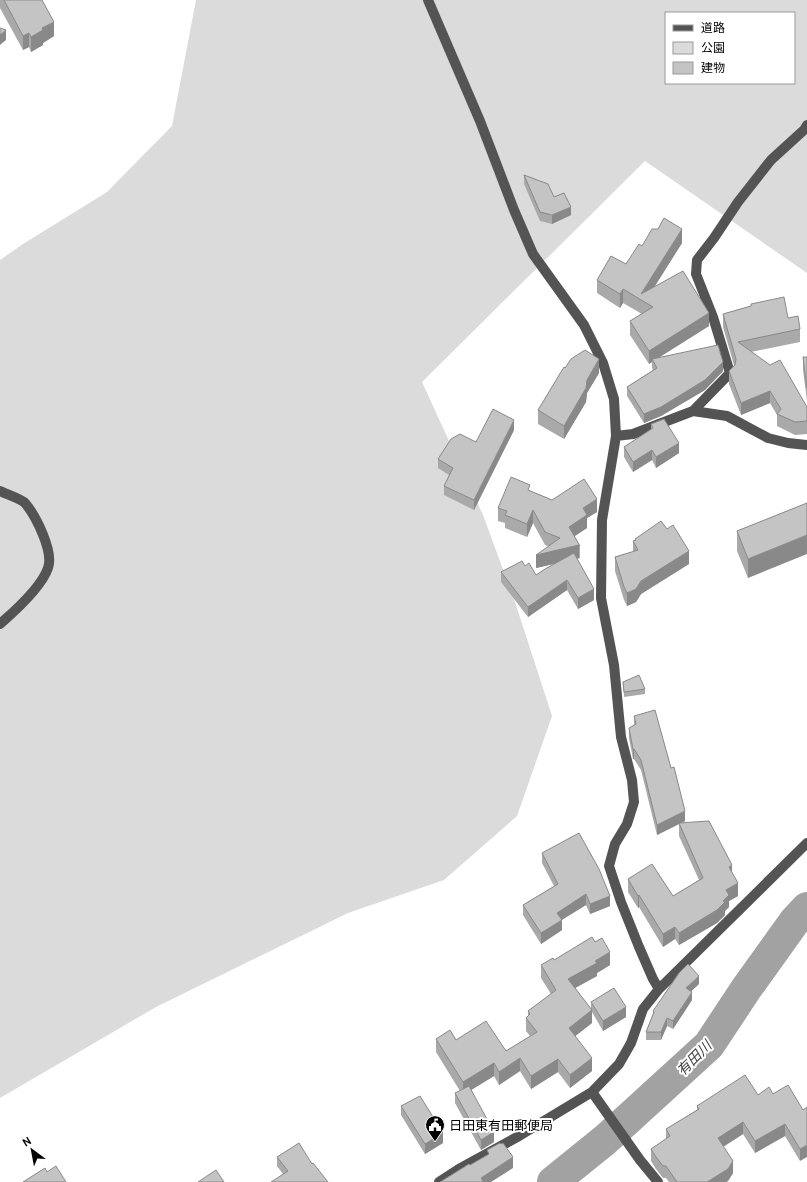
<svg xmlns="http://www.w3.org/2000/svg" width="807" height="1182" font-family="Cabin,'Noto Sans JP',sans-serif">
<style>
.green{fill:#dbdbdb;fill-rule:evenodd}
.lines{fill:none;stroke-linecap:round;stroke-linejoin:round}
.river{stroke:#a2a2a2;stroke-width:32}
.minor{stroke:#545454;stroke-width:10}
.wall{fill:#a9a9a9}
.shaded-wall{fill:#898989}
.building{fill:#c4c4c4;stroke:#898989}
.labels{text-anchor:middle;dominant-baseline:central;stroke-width:4;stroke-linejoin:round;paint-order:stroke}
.poi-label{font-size:13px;fill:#000;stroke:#fff;text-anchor:start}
.water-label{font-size:14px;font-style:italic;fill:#434343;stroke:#fff}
</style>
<rect width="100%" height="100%" fill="#fff"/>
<path class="green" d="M196,0H807V273L645,161L422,382L483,515L515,602L552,716L517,816L444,880L348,913L156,1007L0,1098V260L23,244L107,192L172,126ZM666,13H794V83H666Z"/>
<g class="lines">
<path class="river" d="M553,1182L605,1140L709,1045L746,989L794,922L807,908"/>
<path class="minor" d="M428,0L480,121L514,210L533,254L584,325L603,363L614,399L616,436L602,520L601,598L614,665L621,737L632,780L634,802L627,824L615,844L609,866L621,902L639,947L653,979L659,989
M693,411L727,416L768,438L788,443L807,445
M616,436L633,434L693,411L730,373L713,317L696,274L697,260L714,238L738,202L771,160L804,130L807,125
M0,491C6,494 21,499 25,503C36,516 54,552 48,568C42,586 15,611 0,624
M592,1092L640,1160L658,1182
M439,1182L459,1169L519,1136L592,1092L619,1064L631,1043L643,1009L659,989L807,843"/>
</g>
<path class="wall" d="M0,0H42L54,36L43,43V45L31,52L29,47L23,50L0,8Z
M524,175L554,197L571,215L552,224L540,221L524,184Z
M682,243L654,287L709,326L660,357L723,371L705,390L661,416L644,423L627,396V387L653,370L652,368V362L649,364L630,335V321L642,314L623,303L620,308L597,293V280L626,264L642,246Z
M751,304L788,318L800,329V342L751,352L807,407V434L795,435L777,426V415L770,403L741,415L729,384V371L734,365L723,327V314L751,306Z
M803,357H807V401L803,370Z
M565,368L599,373L587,393L586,402L564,439L538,424V410Z
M651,424L679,453L656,468L652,460L633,472L624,457V447L651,430Z
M514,430L474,510L444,495V486L449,475L438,468V459L476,442Z
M530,491L552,500L597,512L587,518V528L574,536L580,546V559L579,558L577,559L594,600L578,609L567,590L528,617L501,582V572L525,566L536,575L554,564L536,568L548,546L545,545L533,523L527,537L505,528V523L498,521V508Z
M807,503L748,578L737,551V531Z
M635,539L689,564L641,594L636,602L627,606L624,600L615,571V557L633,552V541L635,540Z
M623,682L645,689V694L624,697Z
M634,716L685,821L681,823L732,872L738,896L729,901V907L725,911V915L717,923L679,945L675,939L663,947L639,907L638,908L628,892V879L673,896L699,880L679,836V824L657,835L641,770L634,759H633L629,738V728L634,725Z
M542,853L610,906L590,914L586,905L561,920L562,930L541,944L523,915V905L554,886L542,863Z
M554,960L610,965L597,973V976L575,988L591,1009V1002L626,1017L603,1031L592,1012V1023L575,1036L592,1071L570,1088L558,1072L531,1089L520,1071L499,1085L494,1076L471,1090L494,1142L481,1150L455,1103V1093L460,1091L436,1052V1039L456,1040L506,1051L530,1036L526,1031V1018L528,1016V1011L551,994L541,978V965Z
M699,984L691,991L692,1000L673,1029L667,1026L661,1040H646V1032L653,1014V1011Z
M773,1094L803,1110L800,1161L785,1136L755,1153L743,1134L723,1147L733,1173L728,1181L726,1182H669L666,1178H663L656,1169L651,1161V1149L666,1139V1129L697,1110V1106L758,1095Z
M401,1106L443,1143L425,1154L401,1115Z
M277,1157L312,1164L283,1174L277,1166Z"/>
<path class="shaded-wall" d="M54,22V36L43,43V45L31,52V37L42,28Z
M6,30V40L0,45V35Z
M29,33V47L23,50V36Z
M571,207V215L552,224V215Z
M682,229V243L645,302L641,294Z
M623,289V303L620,308V294Z
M709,313V326L653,361L652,359V362L649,364V351Z
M599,359V373L587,393L586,402L564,439V426L587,380Z
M723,362V371L705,390L661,416L644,423V414Z
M770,391V403L741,415V403Z
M514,420V430L474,510V500Z
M679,443V453L656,468V457Z
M652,450V460L633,472V462Z
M597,499V512L587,518V528L569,540V527L583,508Z
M533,510V523L527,537V524Z
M807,535V554L748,578V559Z
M579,545V558L536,568V555Z
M689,551V564L641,594L636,602L627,606V593L641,581Z
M567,580V590L528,617V607Z
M594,589V600L578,609V598Z
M633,749H634V759H633Z
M685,811V821L657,835V825Z
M732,865V877L729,867Z
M738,883V896L729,901V907L725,911V915L717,923L679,945V933L723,901L726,890Z
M586,894V905L557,923V913Z
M639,895V907L638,908V896Z
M610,896V906L590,914V904Z
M562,920V930L541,944V933Z
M675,927V939L663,947V934Z
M610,952V965L597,973V976L568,992V979L595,961Z
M699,976V984L686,996V988Z
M692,992V1000L673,1029V1021Z
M626,1007V1017L603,1031V1021Z
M592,1010V1023L569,1041V1028Z
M667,1018V1026L661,1040V1032Z
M520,1058V1071L499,1085V1072Z
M592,1058V1071L570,1088V1075Z
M558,1059V1072L531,1089V1076Z
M494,1063V1076L463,1095V1082Z
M743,1122V1134L718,1150V1138Z
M785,1124V1136L755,1153V1141Z
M494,1132V1142L481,1150V1140Z
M443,1133V1143L425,1154V1144Z
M807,1145V1157L800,1161V1149Z
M513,1157V1168L491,1182H481V1178Z
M733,1161V1173L728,1181L726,1182H707Z"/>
<path class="building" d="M4,0H42L54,22L42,28L43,30L31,37L29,33L23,36Z
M0,28L6,30L0,35Z
M524,175L548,184L554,197L564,193L571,207L552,215L540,212Z
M664,218L682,229L641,294L683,271L709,313L649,351L630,321L653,307L623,289L620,294L597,280L611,256L626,264L639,244L642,246L652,229H658Z
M784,297L788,318L798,316L800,329L738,342L770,365L780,360L807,407V421L795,422L777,414L781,409L770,391L741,403L729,371L735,365L736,359L723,314L751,306V304Z
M718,345L723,362L705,380L661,407L644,414L627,387L657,368L652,359Z
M585,350L599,359L587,380L586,388L564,426L538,410L564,367L565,368L571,359Z
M803,357H807V388Z
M493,409L514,420L474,500L444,486L453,468L438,459L451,439L460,434L476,442Z
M664,419L679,443L656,457L652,450L633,462L624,447L653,428L651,424Z
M511,477L530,485L528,490L552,500L584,479L597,499L583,508L587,515L569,527L580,546L579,545L536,555L560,538L545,532L533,510L527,524L505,515L507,511L498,508Z
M807,503V535L748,559L737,531Z
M661,521L667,529L673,525L689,551L641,581L636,589L627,593L624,587L615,557L638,550L633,541L636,540L635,539Z
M574,553L594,589L578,598L567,580L528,607L501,572L522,561L525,566L529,563L536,575L545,569Z
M639,675L645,689L624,692L623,682Z
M655,710L671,768L674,767L685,811L657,825L641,760L634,749H633L629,728L636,724L634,716Z
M709,821L732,865L729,867L738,883L726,890L729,895L723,901L725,902L717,910L679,933L675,927L663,934L639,895L638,896L628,879L652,864L673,896L703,878L679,823Z
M579,833L599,869L610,896L590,904L586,894L557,913L562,920L541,933L523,905L558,884L542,853Z
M592,937L595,942L602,938L610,952L595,961L597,963L568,979L592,1010L569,1028L592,1058L570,1075L558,1059L531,1076L520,1058L499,1072L494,1063L463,1082L436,1039L450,1030L456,1040L486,1021L506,1051L537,1032L526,1018L530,1014L528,1011L556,990L541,965L553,958L554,960Z
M688,964L699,976L686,988L692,992L673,1021L667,1018L661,1032H646L654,1012L653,1011L679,973Z
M614,988L626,1007L603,1021L591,1002Z
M745,1075L758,1095L769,1087L773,1094L788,1085L803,1110L807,1107V1145L800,1149L785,1124L755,1141L743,1122L718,1138L733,1161L728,1169L707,1182H677L666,1166H663L656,1157L651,1149L670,1136L666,1129L699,1109L697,1106Z
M469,1086L494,1132L481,1140L455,1093Z
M420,1096L443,1133L425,1144L401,1106Z
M299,1143L312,1164L313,1163L328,1182H271L288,1171L277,1157Z
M500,1143L501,1144L503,1143L513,1157L481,1178L483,1181L481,1182H440L469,1164L470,1165L489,1154L487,1150Z
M56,1166L66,1182H23L45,1168L47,1172Z
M216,1170L224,1182H198Z"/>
<defs>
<symbol id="civic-pin" viewBox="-11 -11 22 30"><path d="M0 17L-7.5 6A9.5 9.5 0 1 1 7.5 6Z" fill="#000" stroke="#fff"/><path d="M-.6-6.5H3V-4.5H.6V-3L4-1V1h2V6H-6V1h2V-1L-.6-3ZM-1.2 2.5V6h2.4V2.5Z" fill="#fff"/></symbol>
</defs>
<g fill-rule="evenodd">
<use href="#civic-pin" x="424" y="1114" width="22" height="30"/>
</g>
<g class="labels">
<g class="poi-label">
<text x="449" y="1125">日田東有田郵便局</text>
</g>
<g class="water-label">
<text transform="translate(694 1058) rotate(-45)">有田川</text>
</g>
</g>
<rect x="665" y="12" width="130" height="72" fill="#ffffff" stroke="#999999"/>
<rect x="673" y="25" width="20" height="6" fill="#545454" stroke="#999999"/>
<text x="701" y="32" font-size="12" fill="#000000">道路</text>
<rect x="673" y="42" width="20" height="12" fill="#dbdbdb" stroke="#999999"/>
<text x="701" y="52" font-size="12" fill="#000000">公園</text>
<rect x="673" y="62" width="20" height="12" fill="#c4c4c4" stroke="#999999"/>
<text x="701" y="72" font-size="12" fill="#000000">建物</text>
<g transform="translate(32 1150) rotate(328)" stroke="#ffffff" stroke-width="3" paint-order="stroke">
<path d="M0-3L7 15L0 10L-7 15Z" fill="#000000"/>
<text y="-6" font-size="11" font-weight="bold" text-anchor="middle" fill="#000000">N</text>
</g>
</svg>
